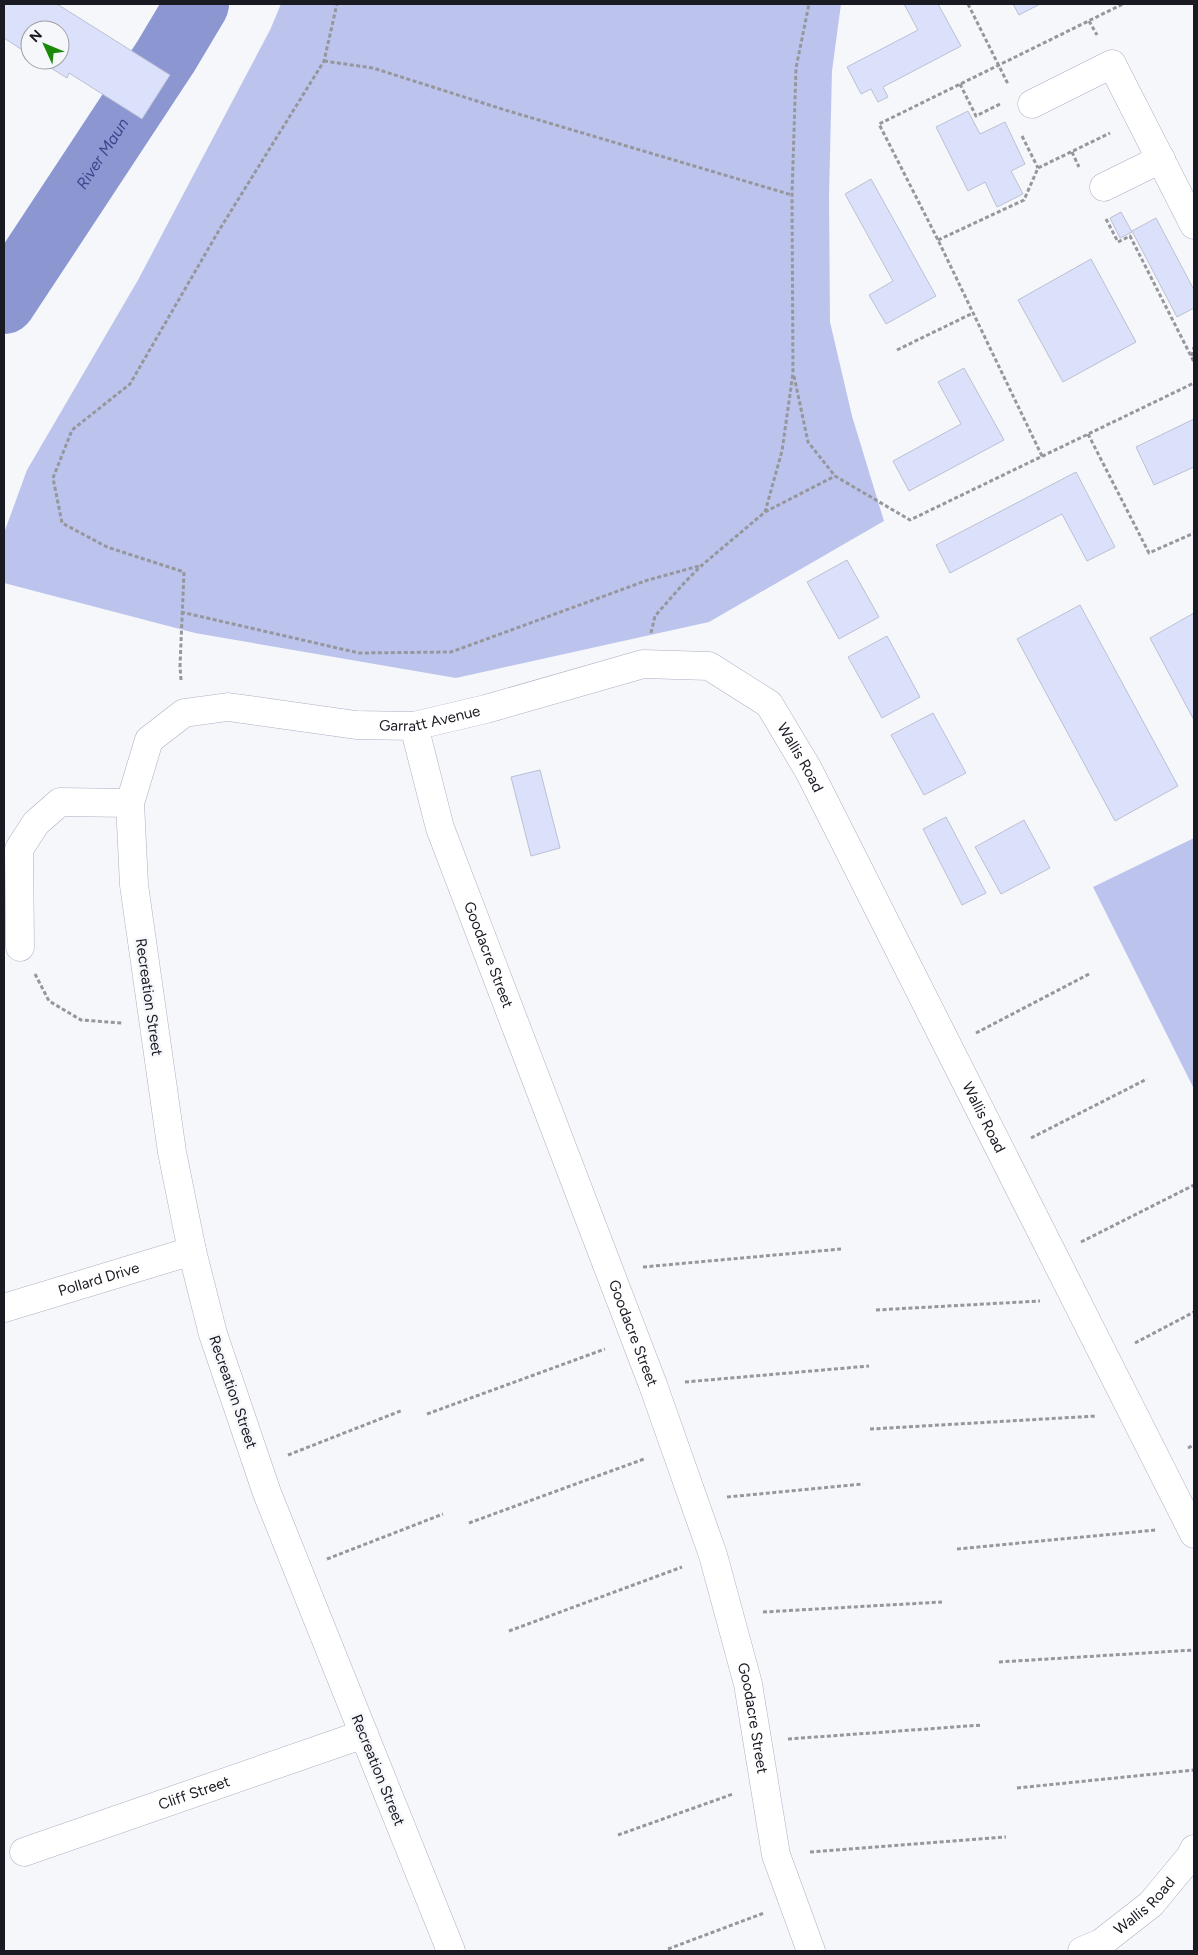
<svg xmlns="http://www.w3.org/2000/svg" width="1198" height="1955" font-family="Figtree,sans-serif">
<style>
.green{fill:#bcc4ed}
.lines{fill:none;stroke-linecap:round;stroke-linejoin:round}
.river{stroke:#8c97d2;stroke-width:64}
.building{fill:#dbe1fa;stroke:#bbc0d4}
.minor-casing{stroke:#acb0c4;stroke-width:29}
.path{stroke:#96979c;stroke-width:3;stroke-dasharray:4 2.5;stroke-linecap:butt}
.minor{stroke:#fff;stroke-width:28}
.labels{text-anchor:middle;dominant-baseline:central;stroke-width:5;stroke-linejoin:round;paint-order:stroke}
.street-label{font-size:15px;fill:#191a22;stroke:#f6f7fb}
.water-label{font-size:16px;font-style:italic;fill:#3d458d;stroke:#f6f7fb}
</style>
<rect width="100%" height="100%" fill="#f6f7fb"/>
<path class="green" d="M281,4H841L832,71L829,196L830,322L852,416L884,521L709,622L456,678L195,633L4,583V533L27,470L138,280L270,30Z
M1194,838V1089L1093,887Z"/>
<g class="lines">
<path class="river" id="s1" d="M4,302L166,56L197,4"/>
</g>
<path class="building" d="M4,4H57L170,75L142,119L69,73L67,78L38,60H60V30H30V55L4,38Z
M904,4H938L961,46L883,87L888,97L878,102L871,89L861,94L847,67L918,30Z
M1013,4H1040L1019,15Z
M968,111L980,134L1005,122L1025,164L1011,171L1023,194L997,207L985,182L968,191L936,127Z
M871,179L936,296L886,324L869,295L893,281L845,194Z
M1121,212L1132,232L1120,238L1110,218Z
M1156,218L1194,290V308L1177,317L1132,231Z
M1091,259L1136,342L1063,382L1018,300Z
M964,368L1004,440L909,491L893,461L961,424L938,382Z
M1194,419V467L1154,485L1136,447Z
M1076,472L1115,547L1087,561L1062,514L950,573L936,545Z
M847,560L879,617L839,639L807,582Z
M1080,605L1178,786L1115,821L1017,639Z
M1194,613V720L1150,638Z
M887,636L920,697L882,718L848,657Z
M933,713L966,773L924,795L891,735Z
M540,770L560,848L531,856L511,777Z
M946,817L986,893L962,905L923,829Z
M1024,820L1050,868L1001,894L975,847Z"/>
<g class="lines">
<defs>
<g id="minor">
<path d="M1032,104L1112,64L1194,225"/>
<path d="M1104,187L1161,159"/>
<path id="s2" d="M414,726L440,828L653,1385L713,1555L748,1684L776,1855L811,1951"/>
<path d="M20,947L19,849L36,823L60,802L130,803"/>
<path id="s3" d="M4,1308L192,1251"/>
<path id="s4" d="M24,1852L364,1734"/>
<path id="s5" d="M451,1951L267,1493L213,1334L192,1251L172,1152L134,885L130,803L149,740L184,713L228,707L356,725L414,726L486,709L643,664L709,666L769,704L809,771L1194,1534"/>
<path id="s6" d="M1082,1951L1101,1943L1151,1904L1190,1857L1194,1849"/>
</g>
</defs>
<use href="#minor" class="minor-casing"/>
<path class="path" d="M968,4L1008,84
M1089,21L1097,35
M324,61L373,68L505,110L792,195
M960,84L976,116L1000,104
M1022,136L1038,168
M1072,152L1079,167
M1106,219L1118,242L1130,236L1194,362
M938,240L1024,200L1038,168L1110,133
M897,350L973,313
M1192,356L1194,347
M794,376L808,442L835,476L910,520L1194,383
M1088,434L1149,553L1194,533
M1042,456L938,240L879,124L1123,4
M765,512L835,476
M181,612L359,653L451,652L648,580L699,566
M651,633L655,616L685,582L701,566L765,512L782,451L793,373L792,195L796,68L809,4
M181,680L180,666L184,572L107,547L62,523L53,478L72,430L130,384L218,232L324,61L337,4
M35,974L49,1001L81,1020L122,1023
M976,1033L1091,973
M1031,1138L1147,1079
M1081,1242L1194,1185
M643,1267L841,1249
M876,1310L1040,1301
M1135,1343L1194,1312
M685,1382L869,1366
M427,1414L605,1349
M870,1429L1097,1416
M1188,1448L1194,1445
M288,1455L403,1410
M727,1497L863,1484
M469,1523L644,1459
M957,1549L1156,1530
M327,1559L443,1514
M763,1612L942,1602
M509,1631L682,1567
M999,1662L1194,1650
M788,1739L982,1725
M1017,1788L1194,1770
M618,1835L733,1794
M810,1852L1006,1837
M668,1949L764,1913"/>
<use href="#minor" class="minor"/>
</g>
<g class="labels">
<g class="street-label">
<text stroke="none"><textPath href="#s5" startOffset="1558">Garratt Avenue</textPath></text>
<text stroke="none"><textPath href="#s5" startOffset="1978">Wallis Road</textPath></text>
<text stroke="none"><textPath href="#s2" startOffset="241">Goodacre Street</textPath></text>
<text transform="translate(149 997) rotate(82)">Recreation Street</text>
<text stroke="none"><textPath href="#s5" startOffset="2382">Wallis Road</textPath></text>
<text stroke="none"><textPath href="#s3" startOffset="99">Pollard Drive</textPath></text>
<text stroke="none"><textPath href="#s2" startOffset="646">Goodacre Street</textPath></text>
<text transform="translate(233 1392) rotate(71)">Recreation Street</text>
<text stroke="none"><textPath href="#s2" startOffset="1050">Goodacre Street</textPath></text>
<text transform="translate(378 1770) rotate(68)">Recreation Street</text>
<text stroke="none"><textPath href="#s4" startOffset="180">Cliff Street</textPath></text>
<text stroke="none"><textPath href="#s6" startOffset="78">Wallis Road</textPath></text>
</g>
<g class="water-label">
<text stroke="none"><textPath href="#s1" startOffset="178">River Maun</textPath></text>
</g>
</g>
<rect width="1198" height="1955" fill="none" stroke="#191a22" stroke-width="10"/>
<g transform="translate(45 45) rotate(314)"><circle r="24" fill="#f6f7fb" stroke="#9e9fa4"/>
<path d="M0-4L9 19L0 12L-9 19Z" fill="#1b8a09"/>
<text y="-8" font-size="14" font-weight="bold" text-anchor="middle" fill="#191a22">N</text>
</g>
</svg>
